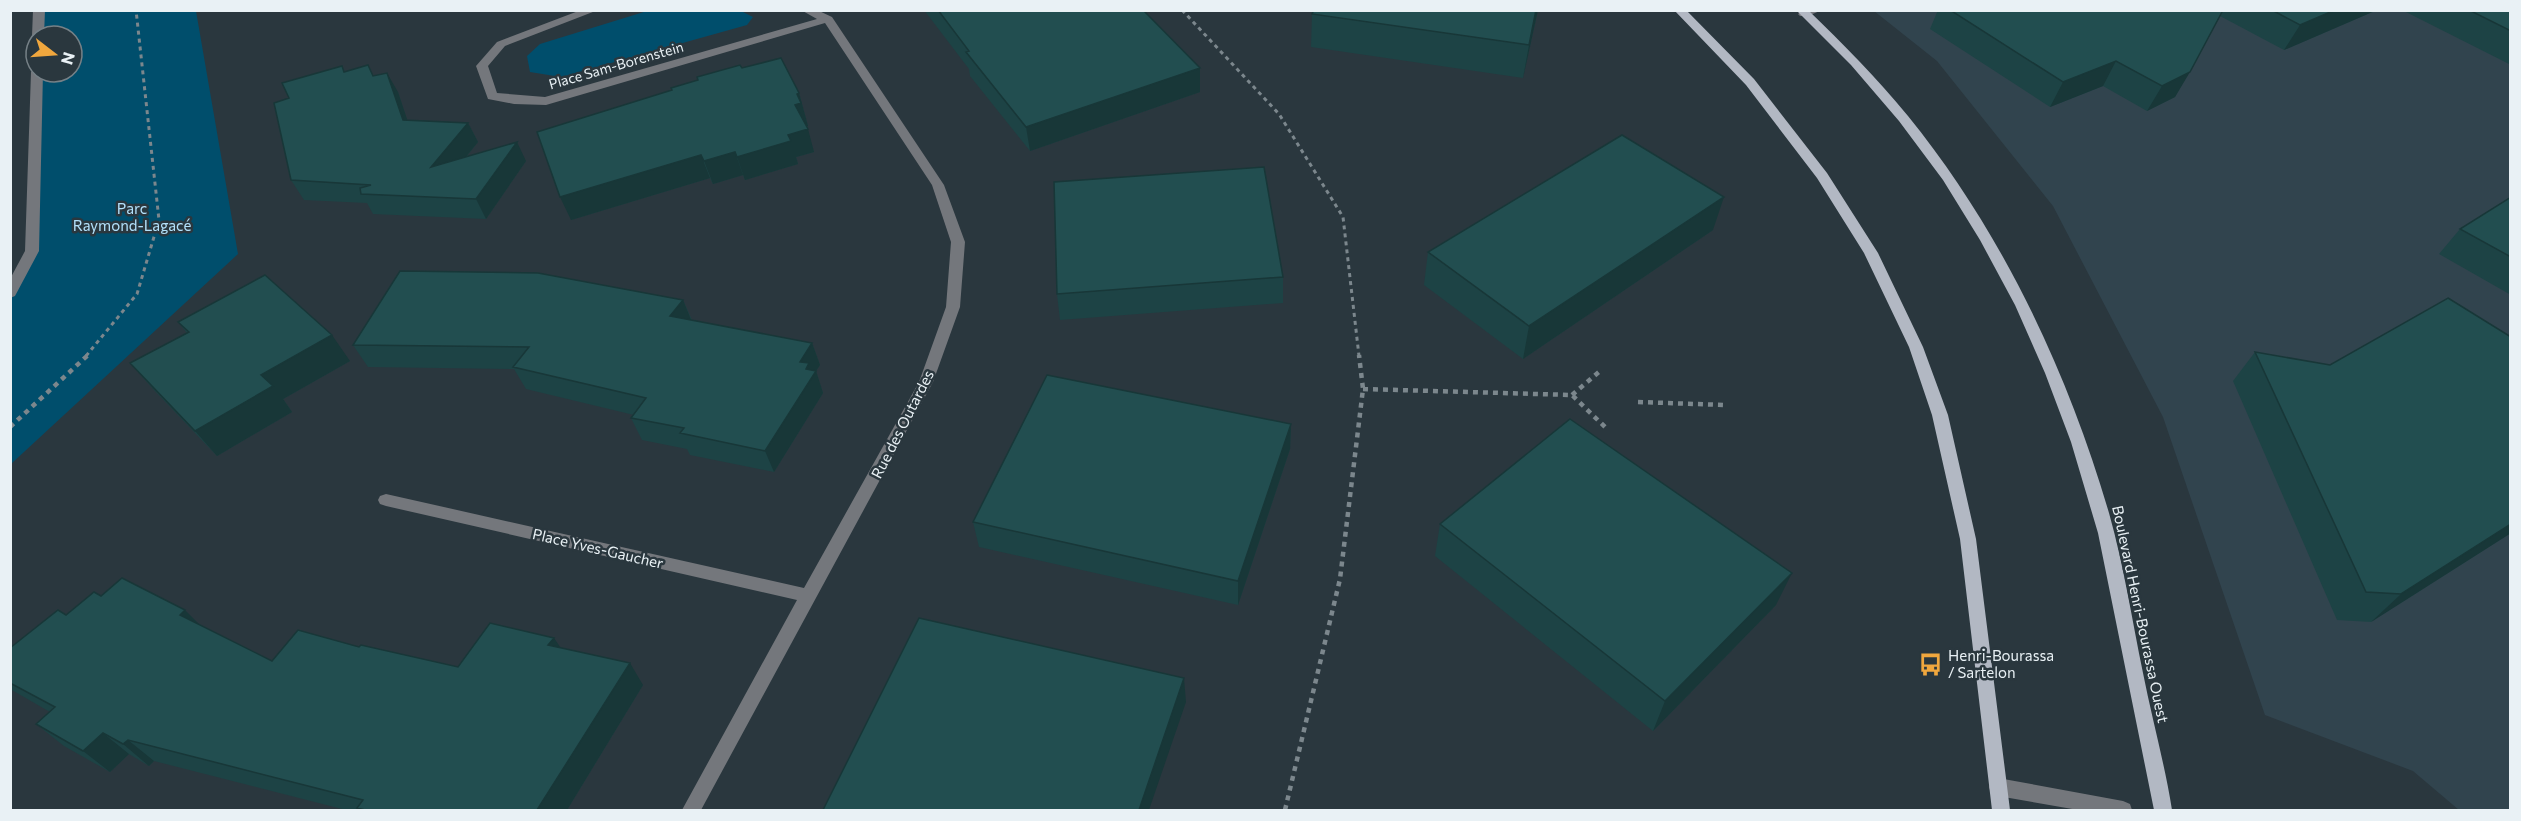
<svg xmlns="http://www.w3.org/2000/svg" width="2521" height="821" font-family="Commissioner,sans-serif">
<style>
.built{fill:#31444e}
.green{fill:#004e6c}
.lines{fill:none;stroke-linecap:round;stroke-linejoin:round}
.path-far1{stroke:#7c878d;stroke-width:3;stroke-dasharray:4 4;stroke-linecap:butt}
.path{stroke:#7c878d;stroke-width:4.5;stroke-dasharray:5 5;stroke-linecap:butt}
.minor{fill:#74777c;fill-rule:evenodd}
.major{fill:#b2b8c3;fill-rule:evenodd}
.wall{fill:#1d4345}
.shaded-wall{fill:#183738}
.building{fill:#224e50;stroke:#183738;stroke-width:1.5}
.labels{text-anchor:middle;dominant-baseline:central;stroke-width:5;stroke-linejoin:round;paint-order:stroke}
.far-street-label{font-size:14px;fill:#e9f1f5;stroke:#2a373e}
.park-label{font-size:15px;fill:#b2e1fb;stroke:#2a373e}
.street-label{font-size:15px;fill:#e9f1f5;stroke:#2a373e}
.poi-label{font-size:15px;fill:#e9f1f5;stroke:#2a373e;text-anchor:start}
</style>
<rect width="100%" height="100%" fill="#2a373e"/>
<path class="built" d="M1874,11H2510V810H2459L2413,771L2265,715L2163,417L2053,206L1937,61Z"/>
<path class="green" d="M39,11H196L238,254L11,464V293L32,251L37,72H72V36H38Z
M647,11H741L753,17L747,25L561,77L530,72L527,56L540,44Z"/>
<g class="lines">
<path class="path-far1" d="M1182,10L1279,114L1343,217L1359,356
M86,356L137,294L159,220L136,10"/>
<path class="path" d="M1363,389L1572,395L1605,427
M1572,395L1600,371
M1638,402L1725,405
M10,427L88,355
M1285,810L1340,579L1363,389L1359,355"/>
<path class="minor" d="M33,10H45L44,36H36V39L32,36Z
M581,10H598L505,46L488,66L497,93L545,97L817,19L801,10H817L832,17L944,185L965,242L960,307L933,382L701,810H682L797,600L386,506L380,504L378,500L380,496L386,494L804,588L919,382L946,307L951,242L932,185L825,23L546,105L514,104L488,99L476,66L497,42Z
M1804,10H1822L1808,16H1800L1798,14Z
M36,69V72H43L39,251L15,296L10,298V279L25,251L31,72Z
M1998,778L2123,801L2130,804L2132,810H2078L1998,796L1991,793L1989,787L1991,781Z"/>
<path class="major" d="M1674,10H1686L1754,79L1827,173L1878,253L1923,347L1948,415L1976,539L2010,810H1992L1960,539L1932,415L1909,347L1864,253L1817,178L1746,85Z
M1796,10H1808C1843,44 1877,78 1908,116C2002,232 2067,370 2109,513C2124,566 2132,620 2143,673C2152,719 2165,765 2172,810H2154L2098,533L2071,442L2045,373L2015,305L1980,240L1943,180L1899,121L1851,65Z"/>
</g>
<path class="wall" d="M924,10H1143L1200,92L1030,151L970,76L969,69Z
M1538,10L1523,78L1311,47L1312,14Z
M1938,10H2377L2284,50L2220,16L2175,97L2147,111L2103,86L2050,107L1930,29Z
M2402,10H2511V65Z
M342,66L345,72L374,76L398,92L407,120L468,123L478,142L467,156L526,161L486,219L373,214L367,203L304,200L291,180L289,98Z
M742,68L799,93L808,126H806L814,152L796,157L798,164L745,180L743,175L713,184L710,178L571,220Z
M2511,197V295L2439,254L2460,229Z
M1713,230L1523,359L1424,285L1428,252Z
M1283,277V303L1060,320L1057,294Z
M683,300L692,320L812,343L820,365L816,371L823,393L774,472L690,455L687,449L642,440L631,418L634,415L526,389L514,369L368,367L353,345Z
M178,322L350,361L283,399L292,412L217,456L153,389L130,363L187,333Z
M2255,352L2511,533L2371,622L2337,620L2233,381Z
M1291,424L1290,449L1238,605L979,547L973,522Z
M1440,524L1776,605L1653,731L1435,556Z
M101,596L200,625L272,661L359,647L458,667L560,647L643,685L567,810H346L154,761L149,766L129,754L110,772L64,746L36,724L50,712L10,689V648L66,615Z"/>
<path class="shaded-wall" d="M1536,10H1538L1523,78L1529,45Z
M2335,10H2377L2284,50L2300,25Z
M2116,61L2103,86L2050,107L2063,82Z
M1200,68V92L1030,151L1026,127Z
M2190,72L2175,97L2147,111L2162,86Z
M387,73L398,92L414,140L403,120Z
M799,93L808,126L802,128L795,105L797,94Z
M468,123L478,142L442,186L431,167Z
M808,129L814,152L796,157L798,164L745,180L737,157L788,135Z
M517,142L526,161L486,219L476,199Z
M735,152L743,175L713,184L704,161Z
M701,155L710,178L571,220L560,197Z
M1724,197L1713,230L1523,359L1529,326Z
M683,300L692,322L670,316Z
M332,335L350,361L283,399L292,412L217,456L195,431L261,375Z
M812,343L820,365L816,371L823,393L774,472L765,451L800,362Z
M1291,424L1290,449L1238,605V581Z
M2511,524V533L2371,622L2401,594Z
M1792,573L1776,605L1653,731L1665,701Z
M185,610L208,633L180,615Z
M554,638L569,660L548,645Z
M630,663L643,685L567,810H537Z
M1184,678L1186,702L1149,810H1139Z
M103,733L129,754L110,772L83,751Z
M128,740L154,761L149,766L123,744Z"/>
<path class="building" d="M938,10H1143L1200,68L1026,127L966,52L969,51Z
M1314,10H1536L1529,45L1312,14Z
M1950,10H2223L2190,72L2162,86L2116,61L2063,82Z
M2272,10H2335L2300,25Z
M2469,10H2511V31Z
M781,58L799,93L797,94L801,103L795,105L808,129L788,135L791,141L737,157L735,152L704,161L701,155L560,197L537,132L672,90L671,88L698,80L697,77L740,65L742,68Z
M368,65L373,76L387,73L403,120L468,123L431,167L517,142L476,199L361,194L360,188L371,185L291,180L274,103L289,98L282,83L342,66L344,72Z
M1622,135L1724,197L1529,326L1428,252Z
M1264,167L1283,277L1057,294L1054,182Z
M2511,197V257L2460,229Z
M400,271L538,273L683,300L670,316L812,343L800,362L809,363L806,369L816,371L765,451L680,433L684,428L631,418L646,398L513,367L529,347L353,345Z
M265,275L332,335L261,375L273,386L195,431L130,363L189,332L178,322Z
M2448,298L2511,337V524L2401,594L2366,592L2255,352L2330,365Z
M1047,375L1291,424L1238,581L973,522Z
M1570,419L1792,573L1665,701L1440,524Z
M122,578L185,610L180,615L272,661L298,630L359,647L361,645L458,667L490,623L554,638L548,645L630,663L537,810H365L357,808L363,800L128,740L123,744L103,733L83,751L36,724L55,707L10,683V648L58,610L66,615L94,592L101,596Z
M919,618L1184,678L1139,810H823Z"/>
<defs>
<symbol id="bus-bare" viewBox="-9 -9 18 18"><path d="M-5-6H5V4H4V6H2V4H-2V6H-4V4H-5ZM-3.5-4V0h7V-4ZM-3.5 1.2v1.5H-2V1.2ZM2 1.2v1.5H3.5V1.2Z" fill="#f0a73e" stroke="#2a373e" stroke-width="2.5" paint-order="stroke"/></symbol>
</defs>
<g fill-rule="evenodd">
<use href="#bus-bare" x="1914" y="648" width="33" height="33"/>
</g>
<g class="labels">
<g class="far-street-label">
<text transform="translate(616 65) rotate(-16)">Place Sam-Borenstein</text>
</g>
<g class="park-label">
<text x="132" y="208">Parc<tspan x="132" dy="17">Raymond-Lagacé</tspan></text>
</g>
<g class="street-label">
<text transform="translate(902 424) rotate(-63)">Rue des Outardes</text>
<text transform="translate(598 548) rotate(13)">Place Yves-Gaucher</text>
<text transform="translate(2141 614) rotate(78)">Boulevard Henri-Bourassa Ouest</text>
</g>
<g class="poi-label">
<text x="1948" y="655">Henri-Bourassa<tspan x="1948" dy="17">/ Sartelon</tspan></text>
</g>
</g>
<rect width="2521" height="821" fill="none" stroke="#e9f1f5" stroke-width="24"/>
<g transform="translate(54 54) rotate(107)"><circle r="28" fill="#2a373e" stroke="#768187" stroke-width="1.5"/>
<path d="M0-4.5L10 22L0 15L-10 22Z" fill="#f0a73e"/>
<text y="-9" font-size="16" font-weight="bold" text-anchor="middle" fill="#e9f1f5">N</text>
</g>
</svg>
